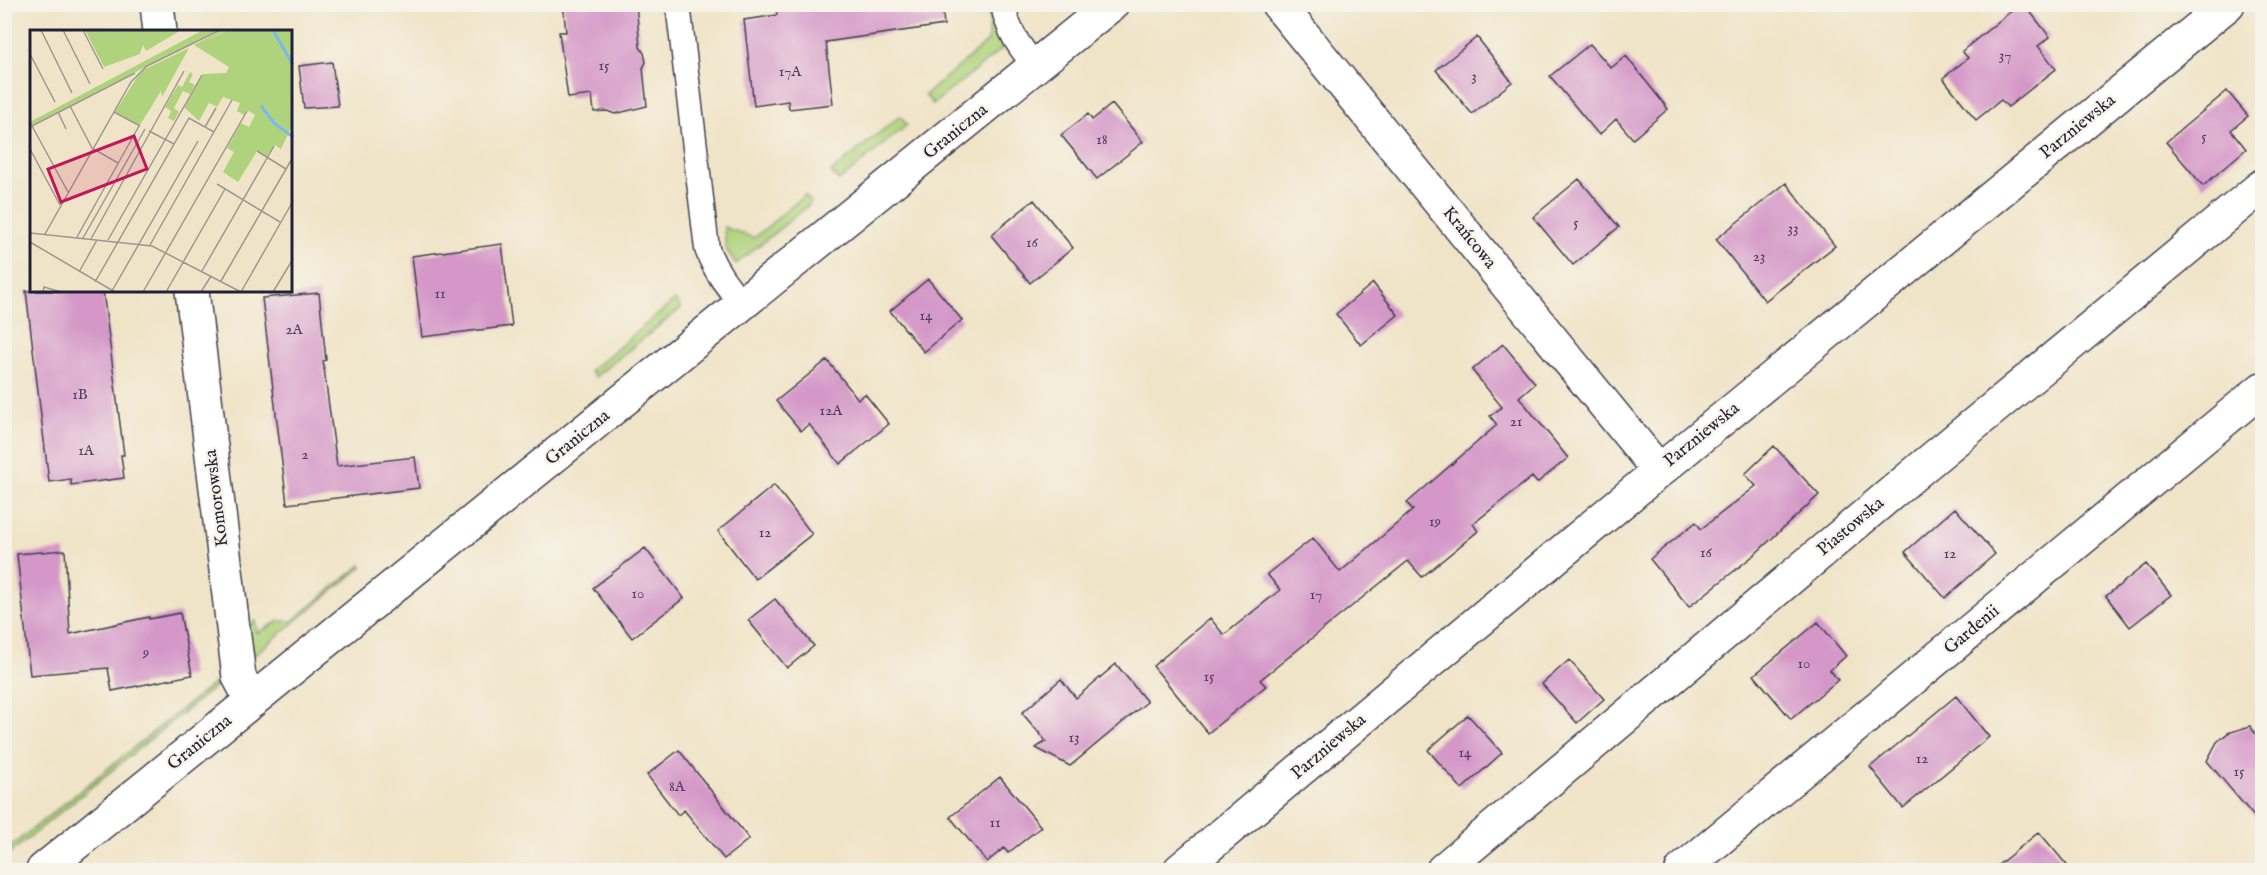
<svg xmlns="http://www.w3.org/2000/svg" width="2267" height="875" font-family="'IM FELL English',serif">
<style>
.green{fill:#afd37c;stroke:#687a5c;stroke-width:1.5}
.building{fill:#d497c8}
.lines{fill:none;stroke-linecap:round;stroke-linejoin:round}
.service-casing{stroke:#413f50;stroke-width:27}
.minor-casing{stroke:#413f50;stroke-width:36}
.tertiary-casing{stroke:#413f50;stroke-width:36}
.service{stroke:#fff;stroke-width:24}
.minor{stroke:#fff;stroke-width:33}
.tertiary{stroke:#fff;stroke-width:33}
.labels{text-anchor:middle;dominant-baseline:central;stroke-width:4.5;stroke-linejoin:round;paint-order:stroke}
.number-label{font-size:15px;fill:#4e3f5e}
.street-label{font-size:18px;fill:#22223b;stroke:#f7f3e8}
.inset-river{fill:none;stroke:#7bb8ed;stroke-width:3}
.inset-road{fill:none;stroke:#9e9690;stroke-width:1.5}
.view{fill:#c2185b;fill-opacity:0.15;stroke:#c2185b;stroke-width:3}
.inset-edge{fill:none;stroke:#22223b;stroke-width:3}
</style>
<rect width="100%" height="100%" fill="#f7f3e8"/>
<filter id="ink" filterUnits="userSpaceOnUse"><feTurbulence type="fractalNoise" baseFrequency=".0167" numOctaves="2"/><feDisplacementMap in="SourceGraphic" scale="12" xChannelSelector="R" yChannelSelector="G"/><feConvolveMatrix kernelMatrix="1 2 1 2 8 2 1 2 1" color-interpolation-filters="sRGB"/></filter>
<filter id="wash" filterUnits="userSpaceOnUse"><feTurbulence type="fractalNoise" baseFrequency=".008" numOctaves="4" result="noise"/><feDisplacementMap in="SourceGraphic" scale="24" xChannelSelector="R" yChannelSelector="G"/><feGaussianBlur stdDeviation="1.35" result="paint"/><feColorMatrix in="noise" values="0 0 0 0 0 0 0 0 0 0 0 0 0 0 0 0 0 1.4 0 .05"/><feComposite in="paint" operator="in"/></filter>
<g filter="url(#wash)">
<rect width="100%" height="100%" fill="#f0e4c8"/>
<path class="green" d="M988,5H993L1000,33L995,38L1003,48L933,104L925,95L988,41L990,22Z
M900,116L907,125L839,181L831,172Z
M805,195L811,203L736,264L726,249L724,227L754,238Z
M675,300L681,308L595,377L590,371Z
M361,565L362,567L254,655L250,647L246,629L255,621L257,633L279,621H292Z
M221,673L222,681L5,857V851L218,680L217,674Z"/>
<g id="blocks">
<path class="building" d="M563,4H636L640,47L644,53L646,62L643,68L647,106L615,114L607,111L594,112L592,95L568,98L559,32H566Z
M775,4H942L944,25L826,42L833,104L789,109L788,101L754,106L744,20L777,15Z
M2020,4H2024L2050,37L2038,46L2056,69L2008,107L2001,100L1976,120L1943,78L1968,58L1962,51Z
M1477,37L1512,82L1472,114L1436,70Z
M1590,44L1611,68L1626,56L1668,109L1633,139L1616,119L1599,135L1550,76Z
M332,62L338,106L304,108L299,66Z
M2227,91L2248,116L2231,130L2246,149L2203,186L2166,142Z
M1112,104L1143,142L1097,179L1061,135L1088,114L1092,120Z
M1579,179L1619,227L1573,265L1533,217Z
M1786,183L1835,246L1765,301L1716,239Z
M1034,200L1073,248L1030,283L991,235Z
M502,244L512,326L422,337L412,256Z
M928,279L962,320L924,352L890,311Z
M1373,283L1398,315L1361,345L1336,314Z
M26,291H103L124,455H121L124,478L71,485V479L49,482Z
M319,293L326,360L323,361L337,466L415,457L419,488L287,504L262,298Z
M1503,344L1535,383L1519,397L1568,458L1537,483L1532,477L1473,524L1478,531L1422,577L1408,561L1260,680L1266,686L1208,733L1153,666L1210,618L1224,635L1280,590L1267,574L1313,538L1340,572L1413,510L1407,503L1497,425L1490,416L1502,407L1472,370Z
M827,360L858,399L865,394L889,424L840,464L809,424L801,431L776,401Z
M1774,446L1819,495L1754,555L1689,607L1650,559L1696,522L1701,529L1756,486L1745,474Z
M774,485L812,534L755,579L718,531Z
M1955,508L1995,554L1945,598L1905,552Z
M645,548L684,598L632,638L593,588Z
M65,550L70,634L149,617V619L180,613L192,675L112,691L108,668L30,675L17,554Z
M2146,564L2171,595L2130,627L2106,596Z
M775,599L814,646L787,668L748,620Z
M1818,622L1846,656L1830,670L1838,680L1791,719L1754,675Z
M1569,660L1604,699L1577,723L1542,684Z
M1116,664L1147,702L1070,766L1036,748L1046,741L1022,713L1061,679L1076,698Z
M1956,696L1989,737L1903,808L1870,767Z
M1468,715L1502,753L1462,789L1428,750Z
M2250,726L2262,743V826L2207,761L2217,742L2228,733Z
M679,750L749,839L724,859L684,810L678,815L647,775Z
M1000,777L1041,827L1008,853L1004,848L987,862L950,817Z
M2039,832L2071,870H1992Z"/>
</g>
</g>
<g filter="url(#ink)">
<use href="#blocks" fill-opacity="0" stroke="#413f50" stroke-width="1.5"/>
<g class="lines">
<defs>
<path id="service" d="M678,4L707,249C715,271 727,287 743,304
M1003,4C1007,30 1020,48 1036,67"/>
<path id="minor" d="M157,4L160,32
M1278,4L1659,471
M192,291L239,677L252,701
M1180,870L1659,471L2228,4
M1443,870L1925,465L2262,186
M1682,870L2262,389"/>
<path id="tertiary" d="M43,870L1112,4"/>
</defs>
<use href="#service" class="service-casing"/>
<use href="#minor" class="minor-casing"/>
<use href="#tertiary" class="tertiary-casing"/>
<use href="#service" class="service"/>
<use href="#minor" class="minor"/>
<use href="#tertiary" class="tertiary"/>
</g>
</g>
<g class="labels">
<g class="number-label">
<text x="2005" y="55">37</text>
<text x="604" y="65">15</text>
<text x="790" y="71">17A</text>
<text x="1474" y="76">3</text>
<text x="2204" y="136">5</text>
<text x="1102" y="139">18</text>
<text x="1576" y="222">5</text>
<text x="1793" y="228">33</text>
<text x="1032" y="242">16</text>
<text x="1759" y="256">23</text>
<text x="440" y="293">11</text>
<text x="926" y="315">14</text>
<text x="294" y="329">2A</text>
<text x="80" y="394">1B</text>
<text x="831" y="410">12A</text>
<text x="1516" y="421">21</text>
<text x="86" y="450">1A</text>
<text x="305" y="454">2</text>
<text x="1435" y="521">19</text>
<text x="765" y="532">12</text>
<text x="1706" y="552">16</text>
<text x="1950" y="553">12</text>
<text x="638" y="593">10</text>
<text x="1316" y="594">17</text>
<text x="146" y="652">9</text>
<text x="1804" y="663">10</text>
<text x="1209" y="676">15</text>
<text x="1074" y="737">13</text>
<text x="1465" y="752">14</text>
<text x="1922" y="758">12</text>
<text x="2239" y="771">15</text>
<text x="677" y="786">8A</text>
<text x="995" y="822">11</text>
</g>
<g class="street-label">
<text transform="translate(2078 127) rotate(-39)">Parzniewska</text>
<text transform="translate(956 132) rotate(-39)">Graniczna</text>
<text transform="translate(1469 238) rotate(51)">Krańcowa</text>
<text transform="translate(1702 435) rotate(-39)">Parzniewska</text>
<text transform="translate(578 438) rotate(-39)">Graniczna</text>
<text transform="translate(217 498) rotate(-97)">Komorowska</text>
<text transform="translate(1851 527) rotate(-40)">Piastowska</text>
<text transform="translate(1972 630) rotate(-40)">Gardenii</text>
<text transform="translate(200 743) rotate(-39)">Graniczna</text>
<text transform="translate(1329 747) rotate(-40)">Parzniewska</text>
</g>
</g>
<g transform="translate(30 30)">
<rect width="262" height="262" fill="#f0e4c8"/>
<path d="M55,0H148V2L116,21L113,15L110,24L74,37ZM173,0H188L0,96V92ZM192,0H196L175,11L198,0H262V96L251,119L245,115L236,127L227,121L208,152L193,142L204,122L197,118L211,93L219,97L225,85L217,80L214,85L207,81L210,73L193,67L187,77L179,73L169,91L154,77L173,44L196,43L199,37L164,15ZM159,18L132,67L131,61L110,95L85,82L111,41ZM160,42L163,44L159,52L165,55L160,64L153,61L144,78L149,82L144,91L138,88L141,81L135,77L148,55L152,57Z" fill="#afd37c"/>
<path class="inset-river" d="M243,0L263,35M231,76L245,94L263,107"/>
<path class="inset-road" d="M11,0L42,63M33,0L60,54M53,0L73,39M0,24L25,72M115,37L190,0M40,76L62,118L88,133M28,82L36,99M84,82L110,96M2,96L38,162M0,97L105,43M119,101L144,114M184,102L175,97L186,78M0,119L30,175M227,121L256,139M187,154L250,192M0,203L122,216L211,262M15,204L101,52L117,36M47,207L109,96M53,208L115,99M61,209L154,41M78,210L172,45M0,212L85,262M120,215L202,70M172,241L244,116M49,242L67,210M191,251L263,127M65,252L159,88L175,97M82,261L168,111M13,262L14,257L31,262M113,262L217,81M136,262L195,159M171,262L181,246M211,262L263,171M243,262L263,229"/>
<path class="view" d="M104,106L117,139L31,172L18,139Z"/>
<rect width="262" height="262" class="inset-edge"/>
</g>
<rect width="2267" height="875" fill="none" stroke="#f7f3e8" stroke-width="24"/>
</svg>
